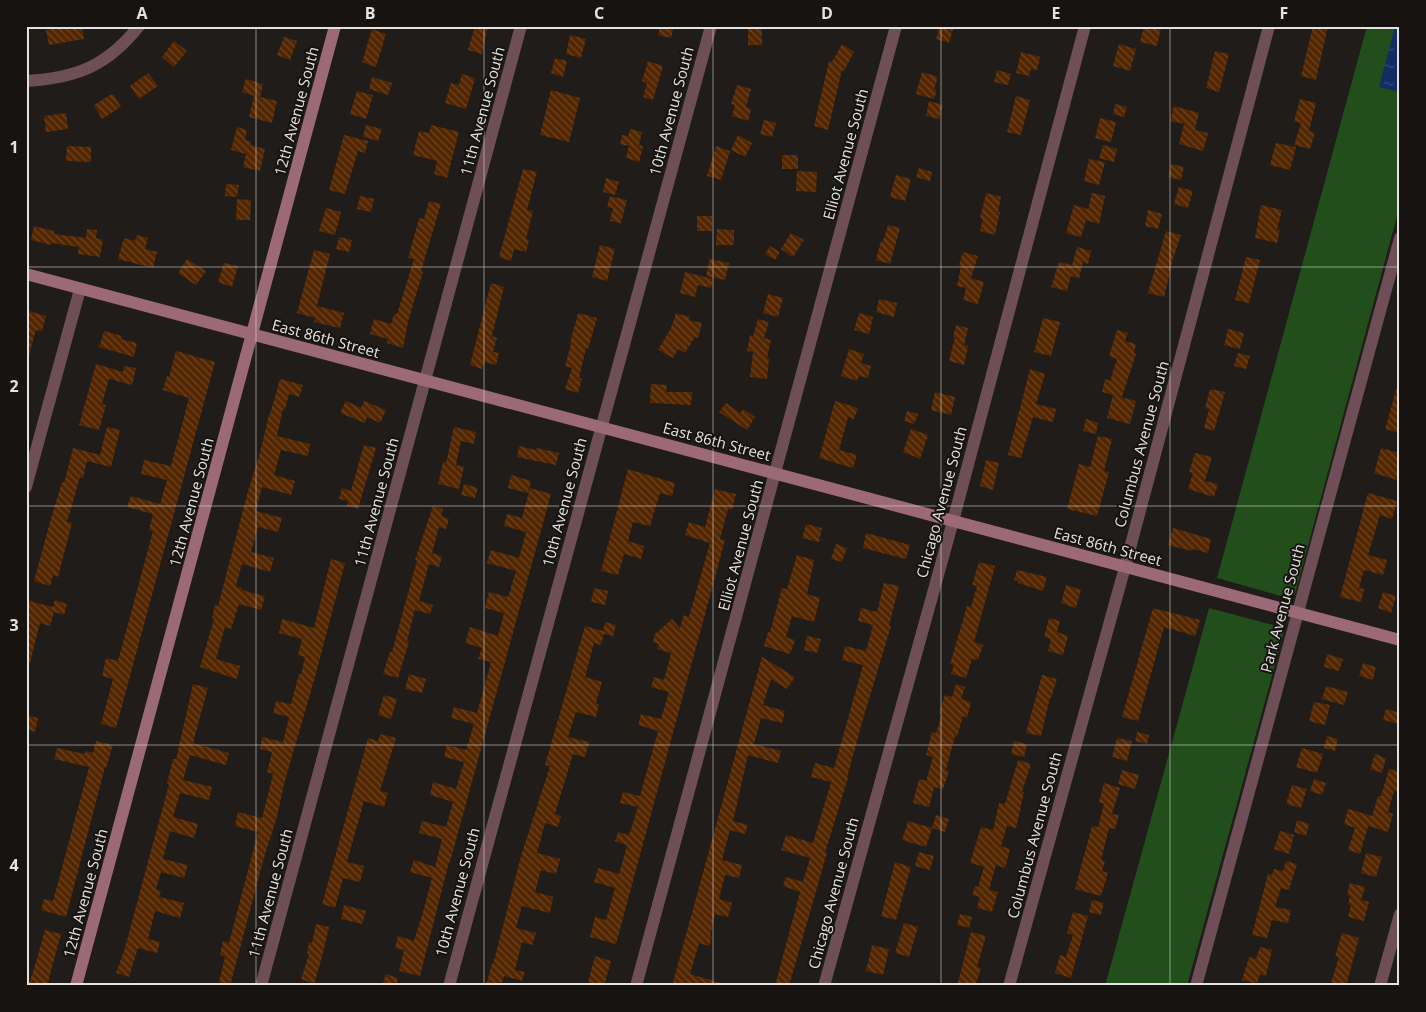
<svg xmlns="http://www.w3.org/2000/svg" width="1426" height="1012" font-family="'Open Sans',sans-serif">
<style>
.grass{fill:#214e1b}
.water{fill:url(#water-ripples)}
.building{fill:url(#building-back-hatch)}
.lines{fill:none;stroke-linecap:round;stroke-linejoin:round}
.street{stroke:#6e4e57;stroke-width:12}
.secondary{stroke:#9c6979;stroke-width:12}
.grid{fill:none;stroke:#e5e3e1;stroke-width:1;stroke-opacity:0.55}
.labels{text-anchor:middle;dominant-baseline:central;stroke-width:4;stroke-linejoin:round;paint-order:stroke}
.street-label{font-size:15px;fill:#e5e3e1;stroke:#161310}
.neatline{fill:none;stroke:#e5e3e1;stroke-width:2}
.grid-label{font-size:16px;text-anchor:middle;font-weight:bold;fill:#e5e3e1}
</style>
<defs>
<pattern id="water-ripples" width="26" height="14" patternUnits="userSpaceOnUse" patternTransform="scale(1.25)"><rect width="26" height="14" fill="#122d63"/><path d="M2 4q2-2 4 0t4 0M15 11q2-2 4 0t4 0" fill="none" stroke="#344b79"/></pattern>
<pattern id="building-back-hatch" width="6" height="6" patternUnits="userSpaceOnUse" patternTransform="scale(1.25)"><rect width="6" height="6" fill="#532600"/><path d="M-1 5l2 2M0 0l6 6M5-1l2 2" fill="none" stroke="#6c4525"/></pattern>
</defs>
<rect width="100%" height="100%" fill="#1f1c19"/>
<path class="grass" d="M1367,26H1400V205L1295,594L1288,598L1217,578Z
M1209,608L1281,627L1284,632L1187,986H1105Z"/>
<path class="water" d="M1395,26H1400L1399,92L1379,87Z"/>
<path class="building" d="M58,26H78L79,29L82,28L84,39L49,45L46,30L58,28Z
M475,26H488L482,54L468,50Z
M660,26H674L671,38L658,35Z
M748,26H762V45H748Z
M940,26H954L949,43L936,39Z
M1144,26L1161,28L1157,46L1140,42Z
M1313,26H1328L1316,80L1301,76Z
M372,29L386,34L376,67L362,62Z
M570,35L586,39L581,58L566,54Z
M284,37L297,41L290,60L277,55Z
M174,41L187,51L174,67L162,57Z
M842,44L854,52L844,71L842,70L828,130L814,126L829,61L832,62Z
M1119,44L1136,49L1130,71L1113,66Z
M1215,51L1229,54L1219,92L1206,88Z
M1021,52L1040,57L1037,70L1031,69L1029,76L1016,73Z
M555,58L567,61L563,77L551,73Z
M648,61L663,66L653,100L643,97L647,83L642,81Z
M997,70L1011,74L1008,85L994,82Z
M922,72L938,77L934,89L937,90L934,99L916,94Z
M148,73L158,86L139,99L130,86Z
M462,74L475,78L466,109L445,103L451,83L459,85Z
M372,77L392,83L388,95L369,89Z
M246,79L263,84L260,97L277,101L272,123L249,117L254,96L242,92Z
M737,85L751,89L746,107L751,109L748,121L732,116L735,105L731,104Z
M551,90L580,98L569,142L540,135Z
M357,91L373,95L366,119L350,114Z
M110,95H114L121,107L102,119L94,105Z
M1016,96L1030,100L1021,135L1007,132Z
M1300,99L1316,103L1309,131L1315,133L1310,149L1294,145L1301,123L1294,121Z
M929,101L943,105L939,119L926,116Z
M1115,104L1127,107L1124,117L1113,114Z
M1174,106L1199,113L1195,130L1208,133L1203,151L1179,144L1184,124L1170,121Z
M66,113L68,129L46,132L44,116Z
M1100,118L1116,122L1111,142L1095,138Z
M764,120L776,123L772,137L760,134Z
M366,125L382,129L378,141L363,137Z
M431,125L459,132L447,178L434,174L437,161L413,155L419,131L429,133Z
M237,127L247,130L245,140L251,142L250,145L265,149L260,171L243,167L246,154L231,150Z
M630,129L642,132L639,145L643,146L639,162L626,158L629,146L620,144L622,135L628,136Z
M344,135L368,141L365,153L358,151L345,194L329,190Z
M738,135L752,143L745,157L731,150Z
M1276,143L1296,147L1290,170L1270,165Z
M1103,145L1117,149L1114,162L1099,158Z
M67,146L91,147V162L66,161Z
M716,146L730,151L721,180L707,176Z
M782,155H798V169H782Z
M1089,159L1105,162L1099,185L1084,181Z
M1171,164L1184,167L1181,180L1168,177Z
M919,168L932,172L930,181L916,177Z
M523,169L537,172L527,210L533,211L526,239L529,240L526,252L514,249L511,261L499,257Z
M797,171L817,172L816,192L796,191Z
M896,175L911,179L905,201L890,197Z
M606,178L619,182L615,195L603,192Z
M226,184L239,185L237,197L225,196Z
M1179,187L1193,191L1188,208L1174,204Z
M986,193L1001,197L998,212H1000L995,235L980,231L983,219L980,218Z
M1092,193L1105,196L1099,224L1086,220L1081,237L1066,233L1074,205L1088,209Z
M360,196L374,199L371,212L357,209Z
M610,196L627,200L621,223L610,221L613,208L607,207Z
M237,199L251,200L250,220H236Z
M429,201L441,204L421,271L423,272L409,318L403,348L387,343L388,339L370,334L374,319L391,324L394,314H397L414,259L408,258L416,230L419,218L424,219Z
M1261,205L1282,210L1277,230H1280L1277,243L1255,238Z
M326,208L341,212L335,235L319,231Z
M1148,210L1162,214L1158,229L1145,226Z
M697,216H712V231H697Z
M888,225L900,228L890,264L876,260L881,241H883Z
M34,226L54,231V234L86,238L87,229L97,230L96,238L103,240L100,257L78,254L79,247L51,243V245L31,240Z
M717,229L734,230V245H716Z
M1166,231L1181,235L1173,259L1164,297L1148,293Z
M791,233L804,240L793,257L781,249Z
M137,235L148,238L145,249L157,252L153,268L118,259L124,238L135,241Z
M339,237L352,240L349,252L336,249Z
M600,245L615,249L607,281L592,277Z
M770,246L780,252L775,260L765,254Z
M1077,247L1091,251L1088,264L1083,262L1079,279L1071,276L1067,291L1051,287L1059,262L1072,265Z
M314,250L330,254L317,306L344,313L340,328L314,322L315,318L297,313Z
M963,252L978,256L971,278L984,282L978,304L963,300L966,288L957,286L961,266L959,265Z
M1246,257L1260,260L1249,303L1235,300Z
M187,259L206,271L196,285L178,273Z
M710,259L729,263L725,280L706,276Z
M224,263L238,266L232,287L218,282Z
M685,272L713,279L711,288L698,285L695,297L680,293Z
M491,283L504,287L492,336L497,338L493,352L499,353L496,365L484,362L482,369L470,365Z
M768,294L783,298L778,317L763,313Z
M879,299L897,303L894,317L876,312Z
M26,310L46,316L42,331L36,330L29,355H26Z
M578,313L597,318L588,349L586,348L579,378L582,379L578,393L565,389L572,368L565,366L571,344L570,343Z
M676,313L690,317L689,320L702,323L698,338L695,337L685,353L678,349L673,358L658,350L671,328Z
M859,313L873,317L869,334L854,330Z
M1043,318L1060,322L1051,356L1034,352Z
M758,319L769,322L764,338L771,340L767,358H769L767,379L750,377L753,352L747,351L750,335L753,336Z
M956,325L968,328L964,345L968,346L964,365L949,361L955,337H953Z
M1228,329L1244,333L1240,349L1224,345Z
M1117,330L1128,333L1125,341L1136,344L1134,353L1136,354L1122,397L1102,392L1105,379L1110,381L1117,359L1109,356Z
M104,331L122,336L121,339L137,343L134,357L99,347Z
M849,349L864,354L861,363L871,366L868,378L859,376L857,381L841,376Z
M176,351L215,362L116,728L101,724L113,679L102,676L106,658L118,661L153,531L149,530L153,514L127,507L131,496L160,504L167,480L141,474L144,460L171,466L189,398L163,390L167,376L169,377Z
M1238,353L1250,356L1246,369L1234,366Z
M96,364L123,372L124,366L136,368L132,385L109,379L102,404L106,405L99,430L79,425Z
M1030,369L1045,374L1036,404L1056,409L1053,422L1033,417L1021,458L1008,455Z
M280,379L303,385L299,397L289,394L285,410L283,409L277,436L310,444L308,456L281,450L274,475L295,481L291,495L262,487L256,511L282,518L278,532L258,527L251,552L274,558L270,572L242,564L236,586L242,588V590L265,596L261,610L239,604L231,629L225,627L216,659L240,666L237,679L200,667L214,619L212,618L215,605L218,606L248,491L260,453L269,414L270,415Z
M651,384L667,385L666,392H692L691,405L650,403Z
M1397,387H1400V433L1385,429Z
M1210,389L1225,392L1214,431L1204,428L1209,409L1205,408Z
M935,392L955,397L951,415L931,410Z
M1113,395L1136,401L1130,424L1107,418Z
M346,401L361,408L364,401L386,410L380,423L367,417L365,423L340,413Z
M835,401L858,408L854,419L848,417L839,450L857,455L853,468L819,458Z
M726,403L740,413L743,409L755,417L747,430L719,412Z
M907,411L918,414L914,424L904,421Z
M1086,419L1098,423L1096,434L1083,431Z
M107,427L120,430L111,467L87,461L83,478L80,477L67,522L72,523L58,577L53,575L50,586L34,581L50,522L62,482L64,483L73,448L100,455Z
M454,427L476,432L474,444L461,441L456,465L464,467L459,489L438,484L443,462L446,463Z
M911,429L928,435L920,459L903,452Z
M1098,436L1112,439L1104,471L1109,472L1097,516L1067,509L1079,464L1090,467Z
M364,445L376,448L358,509L347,506L348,501L339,499L342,488L351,491Z
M519,446L536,450L537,448L559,453L556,465L517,457Z
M1381,448L1400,453V481L1374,473Z
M1195,453L1212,457L1205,481L1218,484L1214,497L1188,489L1193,473L1189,472Z
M986,460L999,463L993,490L980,486Z
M628,469L675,483L672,496L660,493L650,526L633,522L628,541L644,546L641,559L624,554L618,575L601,571Z
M511,475L531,481L528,493L508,488Z
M464,484L478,488L475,498L461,495Z
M530,488L551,494L450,862H449L420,976L399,971L404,950L395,948L398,936L414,941L423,912L432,878L410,872L414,860L435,867L442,839L419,833L422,821L446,827L453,802L430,795L433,782L456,789L464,762L444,757L447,745L466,750L474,724L451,718L454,707L477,713L491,662L478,659L482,648L465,643L470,627L498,636L504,613L485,608L489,592L508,597L516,571L487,563L491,550L519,558L526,532L504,526L507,514L522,518Z
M715,489L736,494L732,510L728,509L720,539L725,540L616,944L590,937L595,917L606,920L615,888L594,882L598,868L619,874L627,845L615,841L618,832L629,835L638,807L620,803L623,792L640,796L658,731L638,725L641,714L661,719L669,692L651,687L654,677L664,680L671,653L657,649L659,644L653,642L655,634L672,619L680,628L684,615L689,617L710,543L685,535L689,522L705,527Z
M1368,493L1397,501L1392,519L1380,515L1368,555L1387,560L1383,575L1364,570L1359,588L1364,589L1361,602L1340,597Z
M433,506L443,509L441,516L449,519L446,529L439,527L432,553L442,557L439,567L429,564L419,601L433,605L430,614L415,610L407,641L409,642L398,678L383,674L390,652H392L417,560H415Z
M806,524L822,528L819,542L802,538Z
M1173,528L1211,539L1208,553L1193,549L1192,551L1168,545Z
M866,533L910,545L906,559L863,548Z
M836,544L847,548L842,562L831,559Z
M797,555L814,560L807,594L820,598L814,622L792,616L786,637L795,640L790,654L764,646L768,632H770L782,588L787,589Z
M331,559L345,563L315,677L284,784L277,817L265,854L230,986H218L225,957L220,955L223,941L229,943L258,832L235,826L238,812L262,818L273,774L267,772L272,752L260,749L262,737L283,742L289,717L273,713L276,701L291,704L299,674L301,675L305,657L298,655L302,639L279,633L282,619L314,628Z
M979,562L995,566L974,642L983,645L978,660L972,659L966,678L951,674L954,665L950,664L967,606L971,607L977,586L972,585Z
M1017,570L1047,577L1043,591L1018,583V581L1014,580Z
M884,583L899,586L889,626H891L861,726L847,778H848L825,853H827L789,986H775L800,892L783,886L786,877L803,882L810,858L781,850L786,835L813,843L831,782L811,777L815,763L834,768L863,665L842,660L845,646L866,651L873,625L858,621L861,608L877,612Z
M1066,585L1081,590L1076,608L1061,603Z
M594,588L608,591L605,605L591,602Z
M1383,592L1396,596L1391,613L1378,608Z
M55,600L67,604L64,615L54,612L50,626L40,623L30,663L26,662V611L29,601L53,607Z
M1153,608L1200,620L1195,636L1164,627L1138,721L1122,717Z
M1049,618L1060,621L1057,632L1068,636L1063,655L1048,651L1051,639L1044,637Z
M605,622L616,625L613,636L604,634L601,645L594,643L585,677L602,682L596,703L599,704L596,717L576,712L568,737L589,742L585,757L573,754L555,814L561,816L558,827L545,823L537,853L560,859L556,874L541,870L535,892L553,897L550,913L522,906L516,928L536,933L532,945L522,942L515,970L525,972L522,981L504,976L501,986H486L492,963L493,964L521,856L550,766L545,765L585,626L603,631Z
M807,636L821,639L817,653L804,650Z
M1327,654L1343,659L1339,671L1324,667Z
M762,657L795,677L787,689L771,679L763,705L785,711L782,723L761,718L754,744L781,751L778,763L748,755L733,821L748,825L745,834L730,830L722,860L742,865L739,878L725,875L719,899L732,903L728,917L715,914L710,936L712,937L709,946L699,943L690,974L721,983V986H672Z
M1363,663L1376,667L1373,680L1359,676Z
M409,674L426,679L422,693L405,689Z
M1042,675L1057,679L1051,698H1050L1041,736L1026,733Z
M193,684L208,688L193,743L229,753L226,765L190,755L183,780L212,787L209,800L180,793L173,817L198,824L194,838L170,831L163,859L188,865L184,878L161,872L156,889L161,891L159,897L184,903L180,918L155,911L148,939L160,942L157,953L138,948L129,977L116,973L124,951L169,784L167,783L173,759H176Z
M956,684L965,687L961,699L971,702L967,718L963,716L957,737L955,736L946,770L949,771L943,789L934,787L929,807L913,803L919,779L926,781L933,757L926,755L932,732L936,733L942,714L939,713L945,695L952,697Z
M1326,686L1348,692L1344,705L1322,699Z
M384,695L397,699L391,719L378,715Z
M1314,702L1330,705L1325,725L1309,721Z
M1386,709L1400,713V724L1383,720Z
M26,715L38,718L35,732L26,729Z
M1137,732L1149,735L1147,744L1135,741Z
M380,734L396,738L380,791L388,793L384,807L364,801L347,862L364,866L360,882L343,878L335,908L322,904L368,738L378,741Z
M1327,736L1338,739L1335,751L1324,748Z
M1117,738L1132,741L1127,761L1112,757Z
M96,741L113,745L106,768L105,767L66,917L41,910L44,899L53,901L89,767L54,759L57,748L85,754L86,751L93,753Z
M1014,741L1027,744L1024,757L1011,754Z
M1302,748L1323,754L1317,773L1296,767Z
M1375,754L1386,758L1382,773L1370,769Z
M1018,760L1031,764L1022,792H1024L1016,828L1007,826L1001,846L1010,849L1005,868L996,865L989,890L998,892L992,912L977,908L980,897L972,895L975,886L978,887L984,867L970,863L981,827L993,830L999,803L1005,804Z
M1389,769L1400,772V793L1394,791L1388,812L1393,814L1388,832L1368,826L1360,854L1348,850L1355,828L1344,824L1348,809L1372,816L1378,796H1381Z
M1122,770L1139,775L1135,789L1118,784Z
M1314,779L1326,783L1322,795L1310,791Z
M1104,783L1120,788L1112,814L1119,815L1115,829L1109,828L1101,860L1105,861L1102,871L1108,873L1101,896L1075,889L1092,826L1098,827L1104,804L1099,802Z
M1292,785L1307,789L1301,808L1286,804Z
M936,815L949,819L945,832L932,828Z
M1297,820L1309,824L1306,836L1294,832Z
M908,821L932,828L926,847L902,840Z
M1280,831L1294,835L1289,854L1274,849Z
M919,852L934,856L930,870L915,866Z
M1366,853L1382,857L1376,877L1361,873Z
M1286,861L1297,864L1289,890L1281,888L1275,907L1291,910L1288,923L1272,920L1267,938L1252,935L1268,874L1272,875L1274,869L1283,871Z
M895,862L911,867L896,920L881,916Z
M1350,883L1365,887L1361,900L1369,902L1364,921L1348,917L1351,905L1348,904L1350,896L1347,895Z
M1092,900L1104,903L1101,915L1089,912Z
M344,905L366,911L362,924L341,919Z
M1073,912L1088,916L1071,978L1055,973L1060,955L1066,957L1073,935L1067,933Z
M960,914L972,917L969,928L957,925Z
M904,923L918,927L909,957L895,953Z
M316,924L329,927L322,957L314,984L301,979L309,954L307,953L309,942L312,943Z
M45,930L61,934L47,986H28L34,969Z
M971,932L986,936L977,967L981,968L975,986H957Z
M1342,933L1359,938L1346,986H1330L1339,957L1335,956Z
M872,945L889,949L883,975L866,971Z
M1260,947L1272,950L1266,976L1260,974L1257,984L1242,980L1249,957L1256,959Z
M595,956L611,961L604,986H587Z
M386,974L398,978L396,986H382Z"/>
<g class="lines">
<path class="street" d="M26,81C77,78 107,66 139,26
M26,487L80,289
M261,986L521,26
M449,986L711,26
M636,986L896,26
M824,986L953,521L1085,26
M1009,986L1125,567L1269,26
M1196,986L1400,238
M1380,986L1400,914"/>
<path class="secondary" d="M26,274L1400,640
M76,986L335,26"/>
</g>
<path class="grid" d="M256,26V986M484,26V986M713,26V986M941,26V986M1170,26V986M26,267H1400M26,506H1400M26,745H1400"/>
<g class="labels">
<g class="street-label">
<text transform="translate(296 111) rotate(-75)">12th Avenue South</text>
<text transform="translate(482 111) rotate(-75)">11th Avenue South</text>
<text transform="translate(671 111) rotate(-75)">10th Avenue South</text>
<text transform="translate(845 154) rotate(-75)">Elliot Avenue South</text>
<text transform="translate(326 338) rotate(15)">East 86th Street</text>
<text transform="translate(717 441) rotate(15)">East 86th Street</text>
<text transform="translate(1141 444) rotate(-75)">Columbus Avenue South</text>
<text transform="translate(191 502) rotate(-75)">12th Avenue South</text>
<text transform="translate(376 502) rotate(-75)">11th Avenue South</text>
<text transform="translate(564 502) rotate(-75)">10th Avenue South</text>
<text transform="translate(941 502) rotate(-75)">Chicago Avenue South</text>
<text transform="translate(740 545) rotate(-75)">Elliot Avenue South</text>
<text transform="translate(1108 546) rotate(15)">East 86th Street</text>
<text transform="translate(1282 608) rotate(-75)">Park Avenue South</text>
<text transform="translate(1034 835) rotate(-75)">Columbus Avenue South</text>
<text transform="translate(457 892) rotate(-75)">10th Avenue South</text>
<text transform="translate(85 893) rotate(-75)">12th Avenue South</text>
<text transform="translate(270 893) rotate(-75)">11th Avenue South</text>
<text transform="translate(833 893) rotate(-75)">Chicago Avenue South</text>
</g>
</g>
<rect width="1426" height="1012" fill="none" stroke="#161310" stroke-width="55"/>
<rect x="28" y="28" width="1370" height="956" class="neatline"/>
<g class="grid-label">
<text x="142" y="19">A</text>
<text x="370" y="19">B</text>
<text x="599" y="19">C</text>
<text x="827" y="19">D</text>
<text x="1056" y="19">E</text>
<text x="1284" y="19">F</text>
<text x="14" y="153">1</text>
<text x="14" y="392">2</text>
<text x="14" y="631">3</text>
<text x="14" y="871">4</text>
</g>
</svg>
